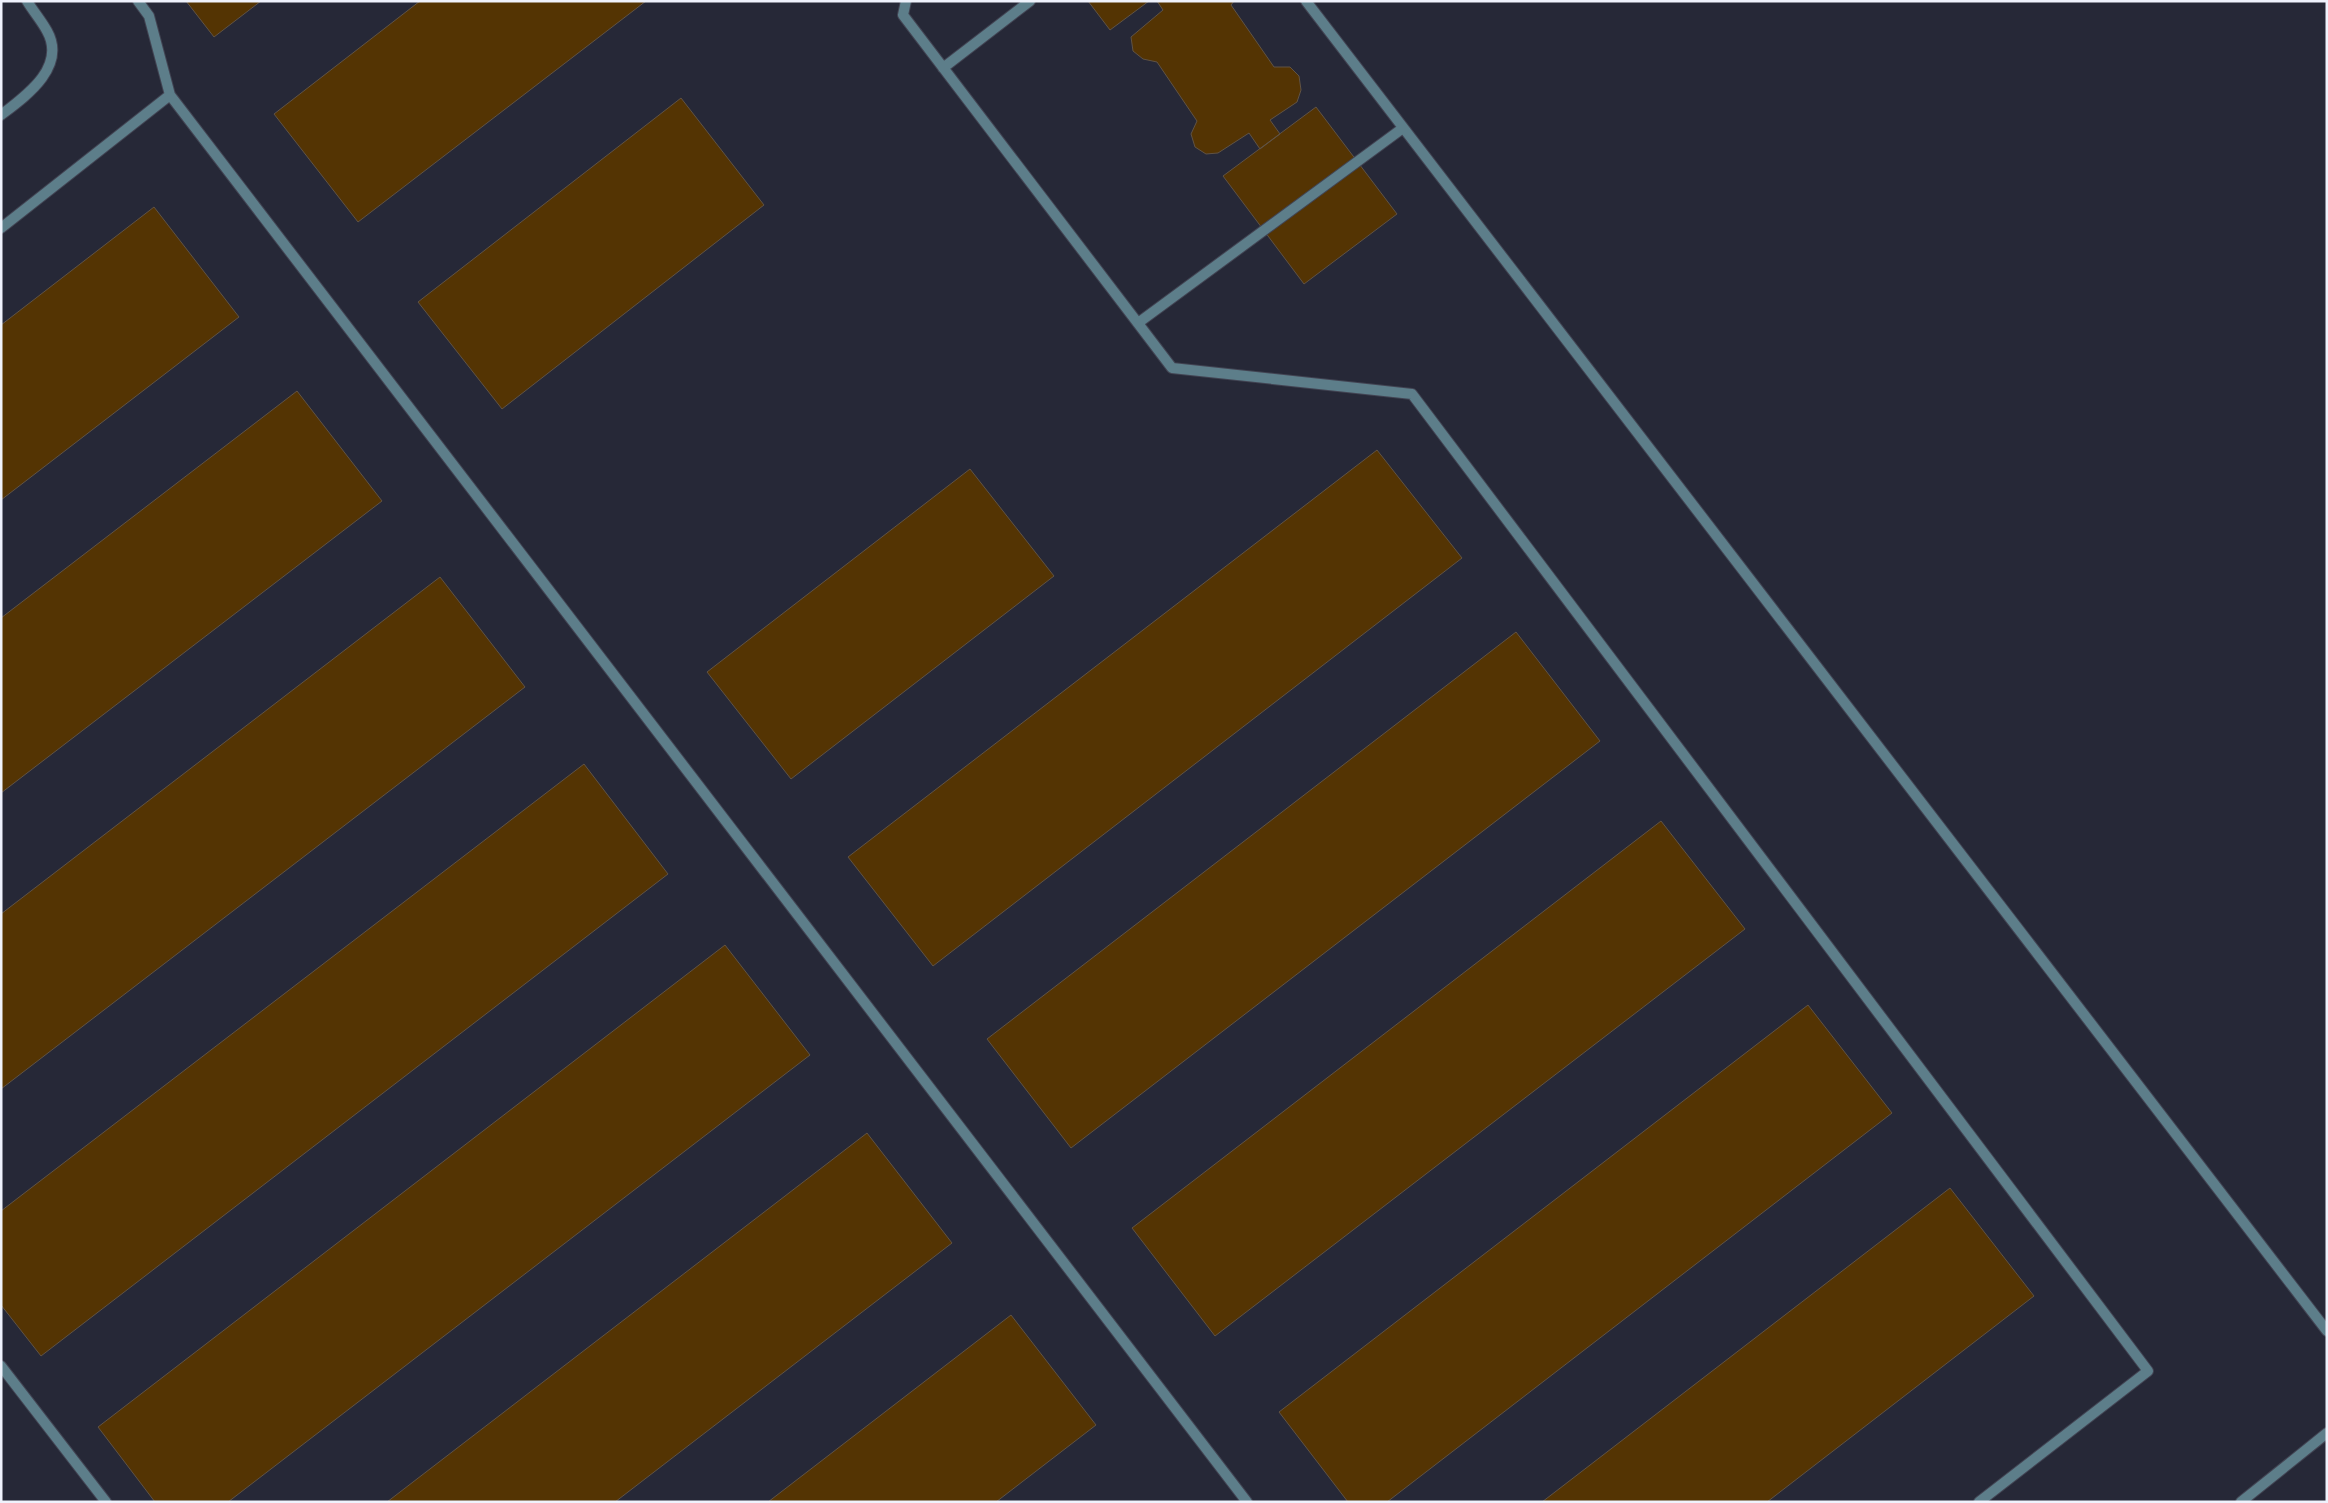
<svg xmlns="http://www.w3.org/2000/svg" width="2328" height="1503" font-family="'Zilla Slab',serif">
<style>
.building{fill:#543403;stroke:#605345}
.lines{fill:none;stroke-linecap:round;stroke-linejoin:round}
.lane-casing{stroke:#424453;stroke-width:12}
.lane{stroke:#5d7e8a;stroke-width:10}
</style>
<rect width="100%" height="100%" fill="#262837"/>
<path class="building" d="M186,1H261L214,37Z
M420,1H646L358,222L274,114Z
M1088,1H1149L1110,30Z
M1157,1H1234L1231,5L1274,67H1290L1299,76L1301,90L1297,102L1270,120L1280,134L1260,149L1249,133L1218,153L1206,154L1195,147L1191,134L1197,121L1157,62L1143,59L1133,51L1131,37L1163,10Z
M681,98L764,205L502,409L418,302Z
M1316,107L1397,214L1304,284L1223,176Z
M154,207L239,317L1,500V325Z
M297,391L382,501L1,793V618Z
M1377,450L1462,558L933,966L848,857Z
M970,469L1054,576L791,779L707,672Z
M440,577L525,687L1,1089V914Z
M1516,632L1600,741L1071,1148L987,1039Z
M584,764L668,874L41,1356L1,1305V1211Z
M1661,821L1745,929L1215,1336L1132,1228Z
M725,945L810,1055L228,1502H155L98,1427Z
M1808,1005L1892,1113L1387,1502H1348L1279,1412Z
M867,1133L952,1243L615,1502H387Z
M1950,1188L2034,1296L1767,1502H1542Z
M1011,1315L1096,1425L996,1502H768Z"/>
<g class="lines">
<defs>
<path id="lane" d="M138,1L149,16L170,95L1247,1502
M906,1L903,15L1172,368L1412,394L2148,1371L1979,1502
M1306,1L2327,1331
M943,68L1030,1
M1,115C26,96 67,67 47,31C41,20 33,11 27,1
M1,228L170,95
M1138,323L1403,128
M1,1366L106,1502
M2241,1502L2327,1433"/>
</defs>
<use href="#lane" class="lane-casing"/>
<use href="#lane" class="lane"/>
</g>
<rect width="2328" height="1503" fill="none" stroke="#eff2fc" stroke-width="5"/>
</svg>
